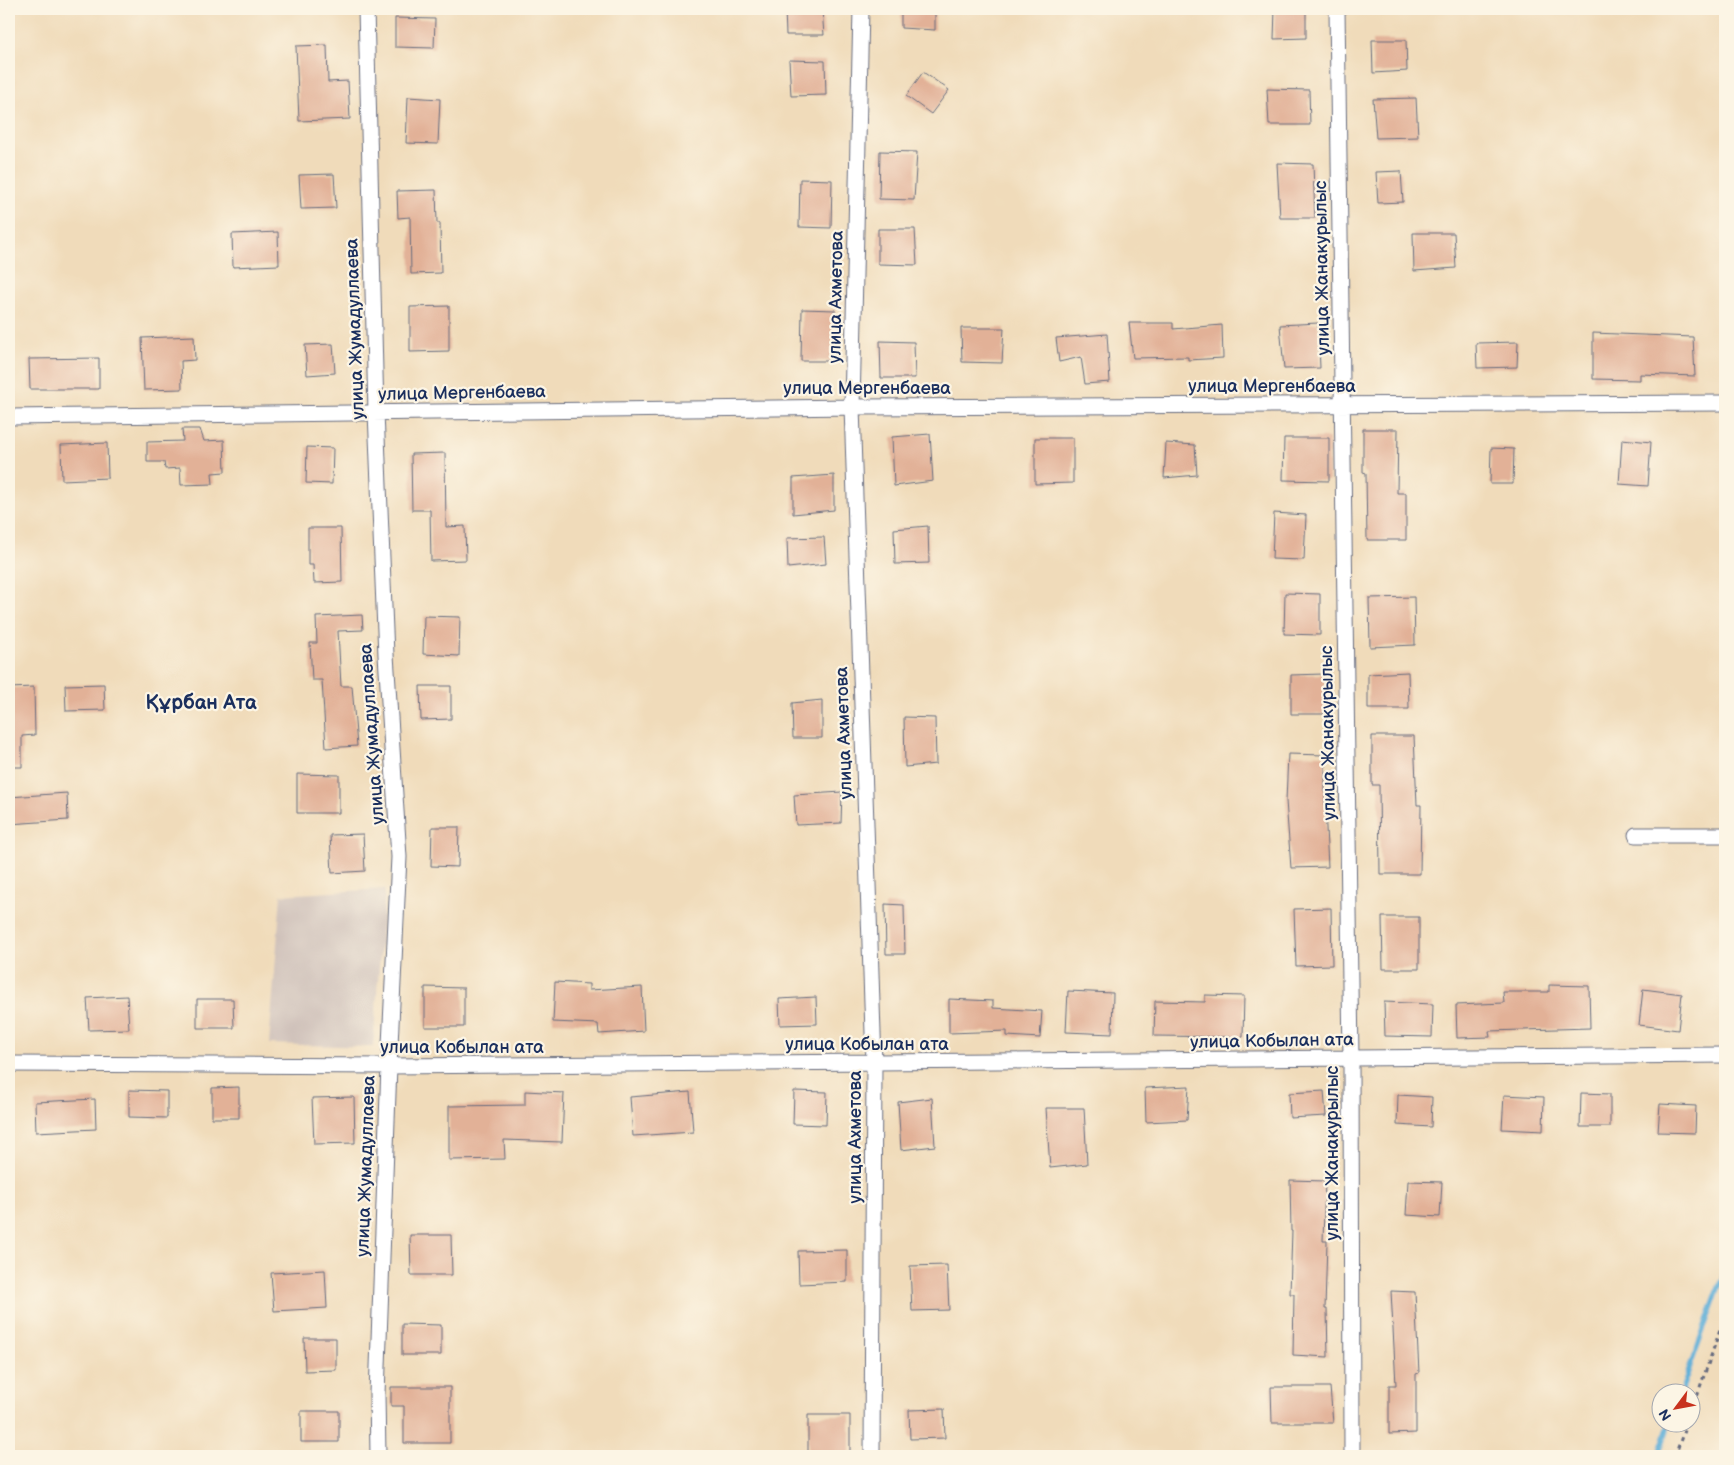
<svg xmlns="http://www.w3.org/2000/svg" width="1734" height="1465" font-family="'Balsamiq Sans',sans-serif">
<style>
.industrial{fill:#cfc1ba}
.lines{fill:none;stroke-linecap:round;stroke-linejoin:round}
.stream{stroke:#5cadd7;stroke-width:5}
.building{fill:#e2b197}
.minor-casing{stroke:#666b7e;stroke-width:17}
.path{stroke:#666b7e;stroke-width:3;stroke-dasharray:4 4;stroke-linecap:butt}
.minor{stroke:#fff;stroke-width:15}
.labels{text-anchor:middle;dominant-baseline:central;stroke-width:4.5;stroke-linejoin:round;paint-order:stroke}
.street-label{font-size:18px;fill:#1b2f5e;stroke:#fcf5e5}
.quarter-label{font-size:20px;font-weight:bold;fill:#1b2f5e;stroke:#fcf5e5}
</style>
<rect width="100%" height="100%" fill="#fcf5e5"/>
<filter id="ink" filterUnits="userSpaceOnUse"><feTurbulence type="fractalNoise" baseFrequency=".02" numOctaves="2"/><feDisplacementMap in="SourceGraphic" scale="10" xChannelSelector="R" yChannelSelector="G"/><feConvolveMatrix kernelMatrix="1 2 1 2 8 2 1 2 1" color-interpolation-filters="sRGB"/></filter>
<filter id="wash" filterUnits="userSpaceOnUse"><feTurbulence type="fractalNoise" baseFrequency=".0096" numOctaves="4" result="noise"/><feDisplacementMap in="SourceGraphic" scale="20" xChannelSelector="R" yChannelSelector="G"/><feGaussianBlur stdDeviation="1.12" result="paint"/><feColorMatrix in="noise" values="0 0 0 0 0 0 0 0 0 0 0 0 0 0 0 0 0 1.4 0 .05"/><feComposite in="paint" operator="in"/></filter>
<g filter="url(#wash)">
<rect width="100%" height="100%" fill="#f0dbba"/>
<path class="industrial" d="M385,889L373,1047L269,1044L281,895Z"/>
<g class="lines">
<path class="stream" d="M1681,1392L1725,1270
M1658,1456L1670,1422"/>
</g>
<g id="blocks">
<path class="building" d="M785,9H822L824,35H786Z
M901,9H935V30L901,28Z
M1275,9H1306V38L1274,39Z
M395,18L435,19L434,48L395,47Z
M1372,40H1406L1407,71L1373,73Z
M327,45L328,82L348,81L350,119L299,121L296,46Z
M789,60L825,61L826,95L791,96Z
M923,72L949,90L931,114L906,96Z
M1267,89L1309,90L1310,125H1269Z
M408,97L440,99L438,144L406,143Z
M1416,98L1418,137L1376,138L1373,99Z
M880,151L917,152L914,200L879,199Z
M1277,163L1313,164L1315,218H1280Z
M1401,171L1403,202L1378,203L1376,172Z
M334,174L336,208L301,209L299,175Z
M800,179L832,180L831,228L799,227Z
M436,190L437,223H440L441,273L411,274L410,217L398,218L397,191Z
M878,229H915L917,265L878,264Z
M278,232L279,265L233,267L232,234Z
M1413,233H1454L1456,268L1414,271Z
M449,306V351L410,352V307Z
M802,309L835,310L833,361H801Z
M1129,323H1173V329L1222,325L1223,358L1188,360V357L1133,358Z
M1318,323L1320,368L1284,369L1280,325Z
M961,328H1004L1002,363L962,362Z
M1593,333L1693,337L1695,376L1640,374V380L1593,379Z
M1107,334L1110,382L1085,384L1081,357L1059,362L1056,338Z
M194,336L195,360L181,361L182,389L144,390L142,338Z
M880,341L914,342L915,378H881Z
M1518,342L1517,367L1477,368L1476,343Z
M333,344L335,373L307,375L305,345Z
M99,358V389H30L29,359Z
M182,429H200L204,441L224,440L225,472L212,473L213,484L181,485L180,468L165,469L164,462H147V442L183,441Z
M1363,429H1398L1397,493H1406V540H1367L1366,473L1363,472Z
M930,434L933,481L894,486L892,437Z
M1035,438H1073V483L1035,484Z
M1284,438H1329V481L1283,480Z
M1622,439L1651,442L1648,486L1619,484Z
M107,443L108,478L62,480L61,445Z
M1166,443L1195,445L1197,475L1164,478Z
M307,447L333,448L332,484L306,483Z
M1491,448L1514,449L1513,484H1490Z
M445,453L446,527L465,526L466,560L431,561L430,510H412L411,454Z
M834,475V510L793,514V478Z
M1274,513L1306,515L1304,560L1272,559Z
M928,526L929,563L895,564L894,529Z
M308,528H341L342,582L314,583L313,565H308Z
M824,537L826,564L788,568L787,538Z
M1285,593L1320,594V635L1284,634Z
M1414,597L1415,645L1370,647L1369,598Z
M362,615L363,630L338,631L341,686H352L357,746L326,748L322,680H312L310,643H317L316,617Z
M424,616L460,617L459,656L423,654Z
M1408,672L1409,709H1368V674Z
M1324,674L1325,714H1291V675Z
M104,684L105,710L66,711L65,685Z
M420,686H451V719L421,720Z
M34,687L35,735L22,736V767H9V688Z
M822,700V738H793L792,703Z
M904,717L935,718L936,764L905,767Z
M1372,736H1414L1417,805H1421L1420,874H1380L1379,785H1372Z
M1288,754L1325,755V808L1328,867L1291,868L1286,801Z
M297,774L339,775V813H297Z
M842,792L841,823L796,825L794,795Z
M67,793L68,820L9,824V797Z
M432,827H459L458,867L431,866Z
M363,834L365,871L332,873L330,835Z
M885,904L904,905L905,954H886Z
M1331,908L1332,965L1296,966L1294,909Z
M1382,917H1419V969H1383Z
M555,982L589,984V990L642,987L644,1031L599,1034L598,1024L553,1022Z
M1549,985L1589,986L1590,1028L1489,1031L1490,1037L1457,1038L1456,1005L1504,1003L1503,992H1549Z
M425,987L464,988V1027H425Z
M1643,989L1682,994L1678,1030L1639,1025Z
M1068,991L1113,993L1112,1034L1066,1032Z
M1205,995L1244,996L1243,1037L1154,1036L1155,1001L1205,1002Z
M127,996L129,1029L89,1030L87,998Z
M816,997L817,1024L780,1025L779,999Z
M197,999H233L234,1028H197Z
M949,999L993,1001V1008L1042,1011L1040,1038L1007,1036V1031L949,1033Z
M1384,1002L1433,1004L1432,1037L1385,1036Z
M1189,1086L1187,1120L1146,1122L1145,1088Z
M239,1087V1118H212V1088Z
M129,1090L167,1091V1118L129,1117Z
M525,1091L564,1093L562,1142L504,1140L505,1159L449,1160V1106L525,1105Z
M794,1091L827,1092L826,1125L793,1124Z
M1324,1091L1326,1116L1290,1118L1289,1093Z
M690,1092L693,1132L633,1136L630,1097Z
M1581,1093L1610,1094V1127H1580Z
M1398,1095L1432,1097L1431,1127L1397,1125Z
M1504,1095L1544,1097L1543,1131L1502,1129Z
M354,1097L355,1143L314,1144L312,1098Z
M932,1098L935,1146L901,1150L898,1102Z
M95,1099L96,1129L36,1132L35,1102Z
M1660,1104L1696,1106L1695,1133L1658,1132Z
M1046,1108H1084L1087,1164L1050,1168Z
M1290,1180L1325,1181L1323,1241H1327L1325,1309H1327L1328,1357L1293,1355L1294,1294H1290L1292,1231H1291Z
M1408,1181L1442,1182L1440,1217L1406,1215Z
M410,1235H451L452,1275H411Z
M847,1250V1282L799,1284L798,1251Z
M947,1265L949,1310L912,1311L910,1266Z
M325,1270L327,1308L274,1311L271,1273Z
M1391,1291L1415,1292L1419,1373L1416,1374V1433L1389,1434V1385H1396Z
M402,1324L441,1325V1355H402Z
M304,1338H336V1370L305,1371Z
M391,1387H450V1443H404V1406H391Z
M1271,1387H1330L1333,1423H1272Z
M944,1409L945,1438L910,1439L909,1410Z
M301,1411H339V1442H301Z
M808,1415H850V1456H808Z"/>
</g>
</g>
<g filter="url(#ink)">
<use href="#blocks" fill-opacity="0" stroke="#666b7e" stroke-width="1"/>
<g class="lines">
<defs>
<path id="minor" d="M366,9L376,412L386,655L399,857L389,1066L377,1394L378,1456
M861,9L852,407L874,1063L872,1456
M1337,9L1351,1059L1352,1456
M9,417L852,407L1725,403
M1636,835H1725
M9,1064L389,1066L1725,1055"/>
</defs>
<use href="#minor" class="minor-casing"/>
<path class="path" d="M1692,1410L1725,1316
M1675,1456L1687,1422"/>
<use href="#minor" class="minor"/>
</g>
</g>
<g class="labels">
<g class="street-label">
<text transform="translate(1322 268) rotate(-91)">улица Жанакурылыс</text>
<text transform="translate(836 297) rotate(-89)">улица Ахметова</text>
<text transform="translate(355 329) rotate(-92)">улица Жумадуллаева</text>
<text x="1272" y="386">улица Мергенбаева</text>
<text x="867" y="388">улица Мергенбаева</text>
<text transform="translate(462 393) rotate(-1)">улица Мергенбаева</text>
<text transform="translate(844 733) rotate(-92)">улица Ахметова</text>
<text transform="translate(1328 733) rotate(-91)">улица Жанакурылыс</text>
<text transform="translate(372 734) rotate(-94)">улица Жумадуллаева</text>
<text transform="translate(1272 1041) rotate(-1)">улица Кобылан ата</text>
<text x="867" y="1044">улица Кобылан ата</text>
<text x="462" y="1047">улица Кобылан ата</text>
<text transform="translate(855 1137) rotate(-90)">улица Ахметова</text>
<text transform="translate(1332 1153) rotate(-90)">улица Жанакурылыс</text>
<text transform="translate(366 1166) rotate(-88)">улица Жумадуллаева</text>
</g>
<g class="quarter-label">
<text x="201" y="703">Құрбан Ата</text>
</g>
</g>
<rect width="1734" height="1465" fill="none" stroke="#fcf5e5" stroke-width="30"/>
<g transform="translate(1676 1408) rotate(238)"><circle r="24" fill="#fcf5e5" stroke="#a2a6af"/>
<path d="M0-4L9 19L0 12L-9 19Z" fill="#c8321e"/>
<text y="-8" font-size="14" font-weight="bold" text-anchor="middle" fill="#1b2f5e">N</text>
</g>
</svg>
